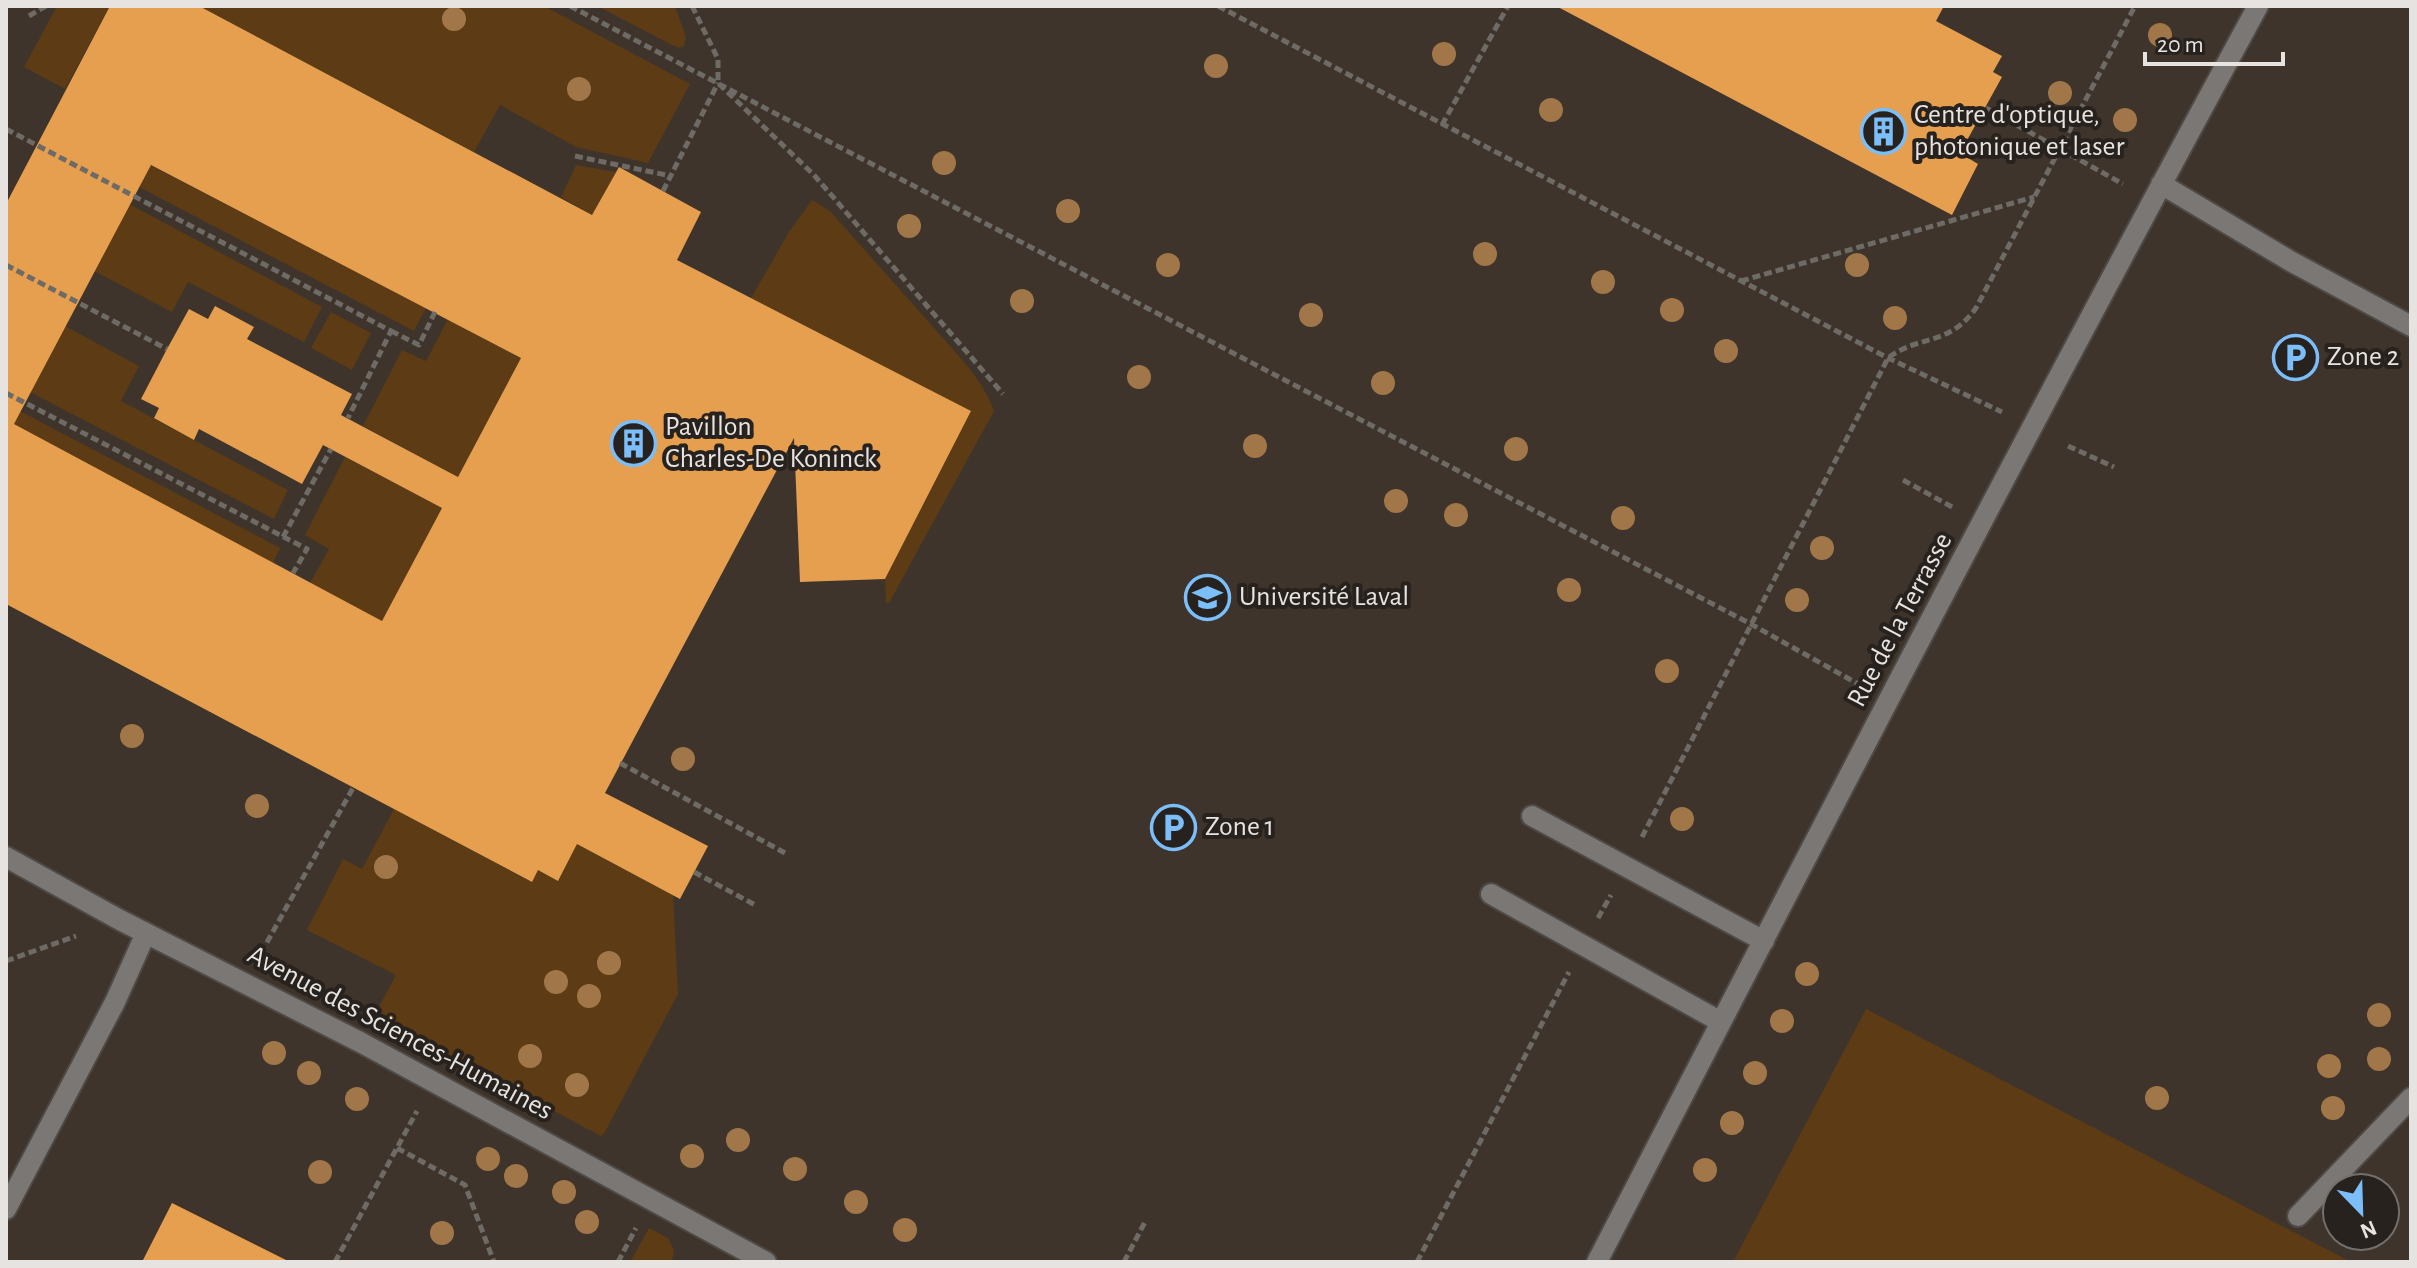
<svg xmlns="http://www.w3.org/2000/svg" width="2417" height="1268" font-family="'Alegreya Sans',sans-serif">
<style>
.built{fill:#3e342b;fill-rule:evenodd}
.green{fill:#5d3b14}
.building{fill:#e69e4f;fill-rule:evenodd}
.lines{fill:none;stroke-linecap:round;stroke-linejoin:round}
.minor-casing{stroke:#4e4945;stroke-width:24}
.path{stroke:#6e6a65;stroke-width:5;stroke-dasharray:8 4;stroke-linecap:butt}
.minor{stroke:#7a7775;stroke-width:20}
.tree{fill:#a1774a}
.labels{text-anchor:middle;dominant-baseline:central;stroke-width:8;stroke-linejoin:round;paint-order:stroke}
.poi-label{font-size:28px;fill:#e6e3e0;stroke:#27221e;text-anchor:start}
.street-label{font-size:28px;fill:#e6e3e0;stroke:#27221e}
</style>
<rect width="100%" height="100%" fill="#312c27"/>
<path class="built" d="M6,6H2411V1262H6ZM2337,1188H2385V1236H2337Z"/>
<path class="green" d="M57,6H110L65,89L24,67Z
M199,6H544L690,84L648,163L576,147L500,105L474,152Z
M597,6H675L686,37L684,46L680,48L672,45Z
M150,165L426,308L414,331L139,187Z
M576,165L616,172L592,215L561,197Z
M812,200L830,211L958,355C972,371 987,390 994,411L889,603H886L885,579L971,411L751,298L789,232Z
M129,204L322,307L304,342L188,282L172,312L94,271Z
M331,312L371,333L352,370L311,348Z
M448,319L521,358L458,477L363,426L402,350L426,361Z
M65,326L139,366L121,401L288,490L274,519L30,392Z
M20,411L280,548L273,563L14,424Z
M345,457L442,508L382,621L310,583L329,549L305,535Z
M394,809L531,882L538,870L558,881L577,844L673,895L678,994L605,1132L601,1136L374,1016L396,975L307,930L343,859L362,869Z
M1866,1009L2351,1262H1733Z
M649,1228L668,1238L674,1250L672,1262H630Z"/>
<path class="building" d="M110,6H199L592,215L619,167L701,212L677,260L971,411L885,579L800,582L794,438L605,793L708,846L680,899L577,844L558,881L538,870L532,882L6,604V204ZM151,165L521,358L458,477L341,415L352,394L247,339L254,327L215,306L208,319L189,309L167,349L141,399L159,408L154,418L194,440L199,429L302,484L323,445L442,508L382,621L14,424Z
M1556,6H1944L1936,21L2002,56L1993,72L2002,77L1960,153L1978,164L1952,215Z
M172,1203L290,1262H142Z"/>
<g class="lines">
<defs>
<path id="minor" d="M2161,184L2292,262L2411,326
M1532,816L1764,941
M6,857L120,920L360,1042L766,1262
M1491,894L1721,1022
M6,1209L115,1002L146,933
M2298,1216L2411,1098
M1597,1262C1814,842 2032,421 2258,6"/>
</defs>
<use href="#minor" class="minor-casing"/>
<path class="path" d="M570,6L1749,623L1860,685
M692,6L718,59V83L814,175L1003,394
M1218,6L1888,358L2002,412
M29,16L46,6
M1986,108L2123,184
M1442,125L1508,6
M6,129L391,331L348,418
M575,156L671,176
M663,191L718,83
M6,265L167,349
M1741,281L2034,197
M391,331L419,345L435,312
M6,393L307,549L293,573
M2068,446L2114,467
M1903,480L1954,508
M283,537L331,449
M620,763L785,853
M1642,837L1888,358C1920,334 1948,347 1976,308L2135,6
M694,872L757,906
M1598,918L1611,895
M261,953L353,788
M6,961L76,936
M397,1148L465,1185L494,1262
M335,1262L417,1111
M618,1262L636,1228
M1124,1262L1146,1220
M1417,1262L1569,972"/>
<use href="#minor" class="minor"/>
</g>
<g class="tree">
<circle cx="454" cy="19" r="12"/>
<circle cx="2160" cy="35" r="12"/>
<circle cx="1444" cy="54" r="12"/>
<circle cx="1216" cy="66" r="12"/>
<circle cx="579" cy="89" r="12"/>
<circle cx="2060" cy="93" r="12"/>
<circle cx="1551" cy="110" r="12"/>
<circle cx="2125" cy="120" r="12"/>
<circle cx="944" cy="163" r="12"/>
<circle cx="1068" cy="211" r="12"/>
<circle cx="909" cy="226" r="12"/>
<circle cx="1485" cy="254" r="12"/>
<circle cx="1168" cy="265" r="12"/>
<circle cx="1857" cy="265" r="12"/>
<circle cx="1603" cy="282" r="12"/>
<circle cx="1022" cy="301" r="12"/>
<circle cx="1672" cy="310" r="12"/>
<circle cx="1311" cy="315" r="12"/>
<circle cx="1895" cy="318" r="12"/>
<circle cx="1726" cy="351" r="12"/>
<circle cx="1139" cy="377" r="12"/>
<circle cx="1383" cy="383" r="12"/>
<circle cx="1255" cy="446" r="12"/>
<circle cx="1516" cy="449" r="12"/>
<circle cx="1396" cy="501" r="12"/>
<circle cx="1456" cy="515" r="12"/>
<circle cx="1623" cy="518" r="12"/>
<circle cx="1822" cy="548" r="12"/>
<circle cx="1569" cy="590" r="12"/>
<circle cx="1797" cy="600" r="12"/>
<circle cx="1667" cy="671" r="12"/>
<circle cx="132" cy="736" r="12"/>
<circle cx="683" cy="759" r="12"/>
<circle cx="257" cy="806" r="12"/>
<circle cx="1682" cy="819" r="12"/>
<circle cx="386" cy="867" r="12"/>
<circle cx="609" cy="963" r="12"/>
<circle cx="1807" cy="974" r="12"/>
<circle cx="556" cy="982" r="12"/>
<circle cx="589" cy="996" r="12"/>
<circle cx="2379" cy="1015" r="12"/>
<circle cx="1782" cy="1021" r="12"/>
<circle cx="274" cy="1053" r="12"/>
<circle cx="530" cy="1056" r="12"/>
<circle cx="2379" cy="1059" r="12"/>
<circle cx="2329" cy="1066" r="12"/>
<circle cx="309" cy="1073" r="12"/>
<circle cx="1755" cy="1073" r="12"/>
<circle cx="577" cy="1085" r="12"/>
<circle cx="2157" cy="1098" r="12"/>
<circle cx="357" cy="1099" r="12"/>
<circle cx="2333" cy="1108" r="12"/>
<circle cx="1732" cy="1123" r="12"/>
<circle cx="738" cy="1140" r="12"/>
<circle cx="692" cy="1156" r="12"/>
<circle cx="488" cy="1159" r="12"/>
<circle cx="795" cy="1169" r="12"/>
<circle cx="1705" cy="1170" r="12"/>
<circle cx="320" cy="1172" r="12"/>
<circle cx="516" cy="1176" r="12"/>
<circle cx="564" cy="1192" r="12"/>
<circle cx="856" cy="1202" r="12"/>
<circle cx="587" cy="1222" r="12"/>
<circle cx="905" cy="1230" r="12"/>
<circle cx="442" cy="1233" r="12"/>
</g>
<defs>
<symbol id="building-ring" viewBox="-11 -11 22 22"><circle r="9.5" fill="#27221e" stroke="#7bbef9" stroke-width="1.5"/><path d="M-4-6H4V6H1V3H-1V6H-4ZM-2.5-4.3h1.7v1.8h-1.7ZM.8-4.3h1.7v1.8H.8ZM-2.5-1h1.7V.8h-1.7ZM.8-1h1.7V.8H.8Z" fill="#7bbef9"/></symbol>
<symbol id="parking-ring" viewBox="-11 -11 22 22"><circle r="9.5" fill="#27221e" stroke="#7bbef9" stroke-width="1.5"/><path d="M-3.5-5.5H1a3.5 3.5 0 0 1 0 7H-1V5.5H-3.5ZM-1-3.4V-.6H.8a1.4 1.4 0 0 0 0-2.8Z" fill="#7bbef9"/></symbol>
<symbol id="university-ring" viewBox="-11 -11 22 22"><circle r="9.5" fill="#27221e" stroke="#7bbef9" stroke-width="1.5"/><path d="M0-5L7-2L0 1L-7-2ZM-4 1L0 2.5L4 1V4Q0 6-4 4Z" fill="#7bbef9"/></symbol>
</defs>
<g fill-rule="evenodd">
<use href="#building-ring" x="1858" y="106" width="51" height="51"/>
<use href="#parking-ring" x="2270" y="332" width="51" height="51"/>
<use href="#building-ring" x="608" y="418" width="51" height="51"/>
<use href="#university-ring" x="1182" y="572" width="51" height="51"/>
<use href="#parking-ring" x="1148" y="802" width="51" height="51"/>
</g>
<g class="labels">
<g class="poi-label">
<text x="1914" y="115">Centre d'optique,<tspan x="1914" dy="32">photonique et laser</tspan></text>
<text x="2327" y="357">Zone 2</text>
<text x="665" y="427">Pavillon<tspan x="665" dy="32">Charles-De Koninck</tspan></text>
<text x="1239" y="597">Université Laval</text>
<text x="1205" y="827">Zone 1</text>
</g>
<g class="street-label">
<text transform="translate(1900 620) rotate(-62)">Rue de la Terrasse</text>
<text transform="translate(400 1033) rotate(28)">Avenue des Sciences-Humaines</text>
</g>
</g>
<rect width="2417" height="1268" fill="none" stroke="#e6e3e0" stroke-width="16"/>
<g transform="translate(2361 1212) rotate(157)"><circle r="38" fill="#27221e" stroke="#736f6c" stroke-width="2"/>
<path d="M0-6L14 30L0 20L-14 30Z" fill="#7bbef9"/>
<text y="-12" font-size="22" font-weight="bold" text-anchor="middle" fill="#e6e3e0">N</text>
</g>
<path d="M2145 52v12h138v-12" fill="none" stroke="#e6e3e0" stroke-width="4"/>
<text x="2157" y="52" font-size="24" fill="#e6e3e0" stroke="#27221e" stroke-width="6" paint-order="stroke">20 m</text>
</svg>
